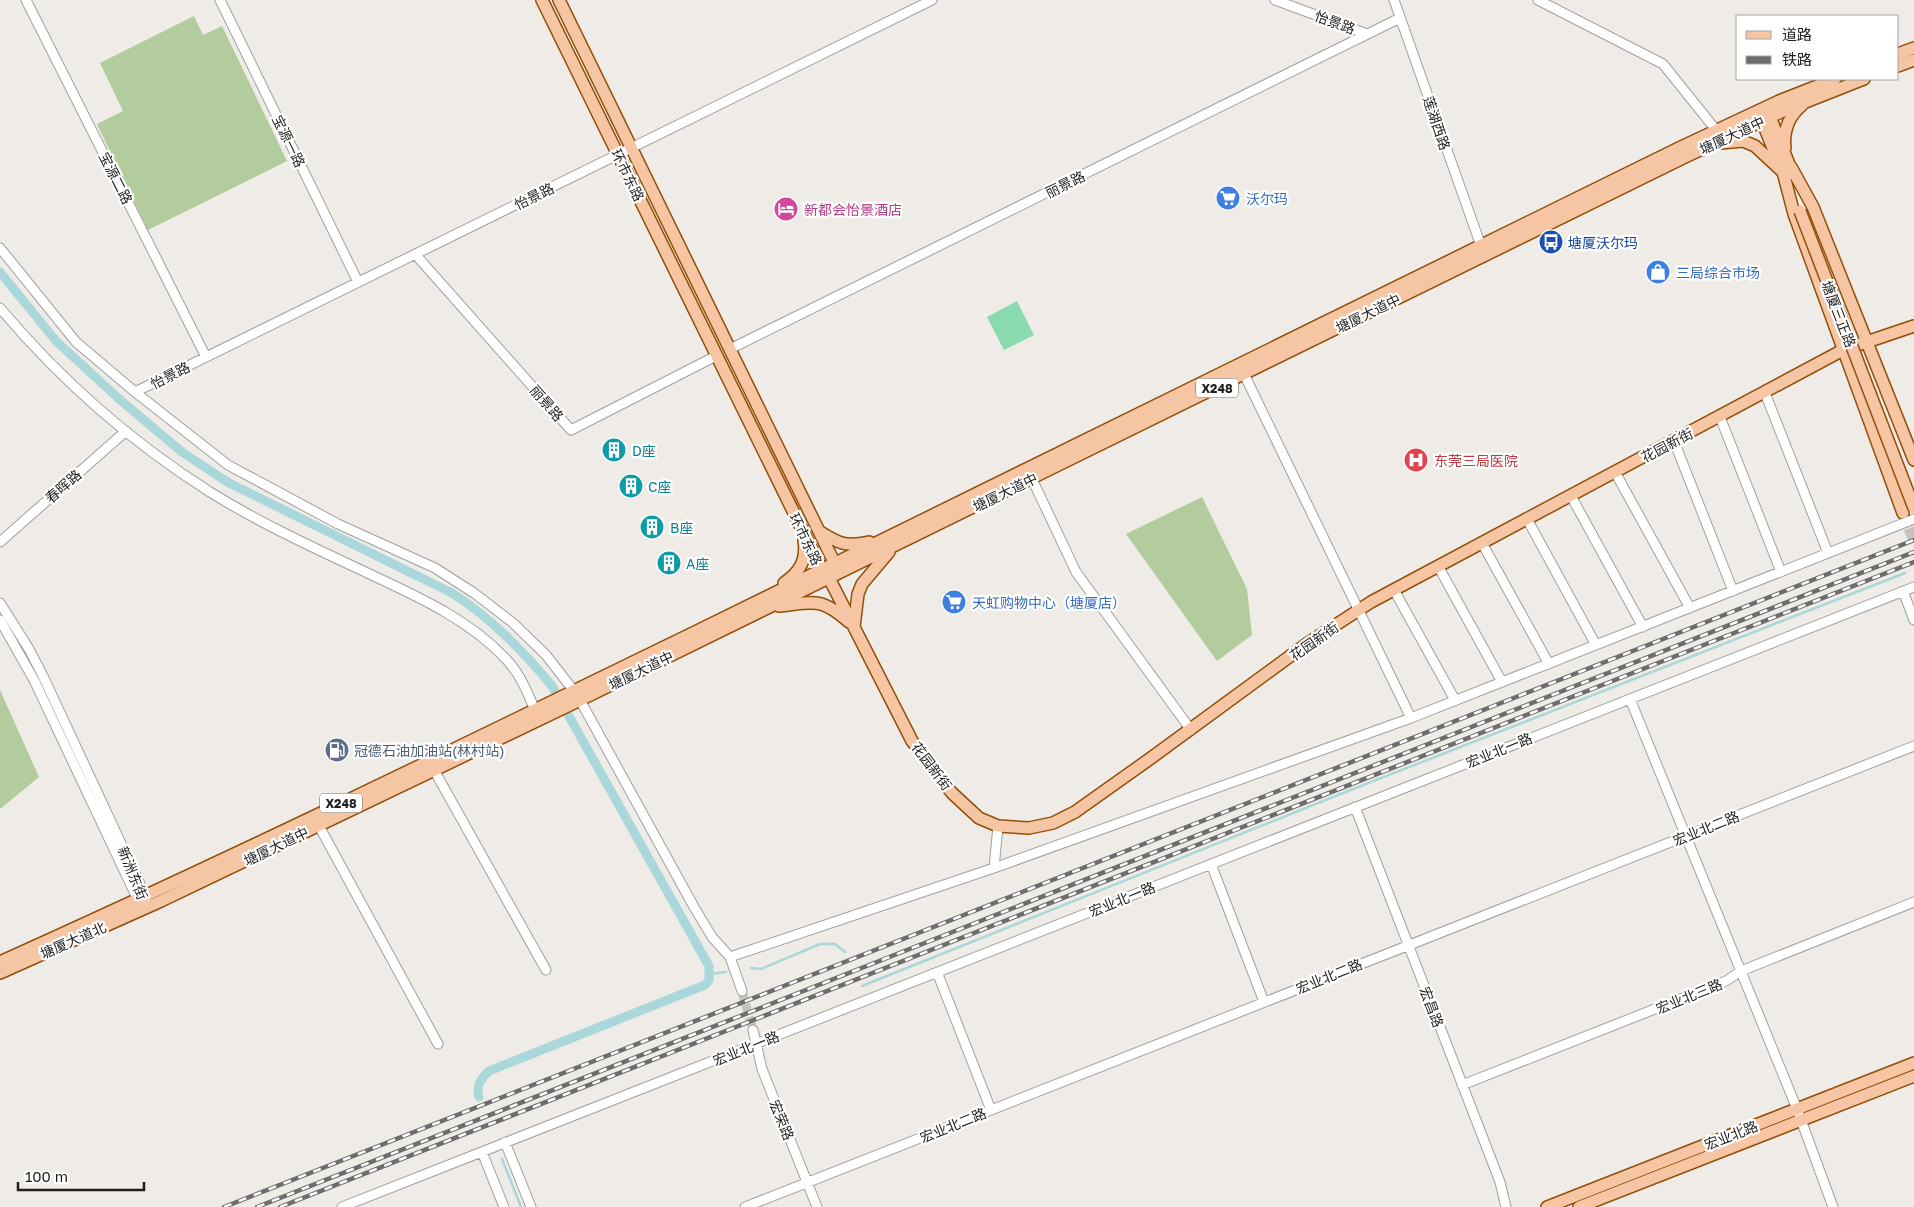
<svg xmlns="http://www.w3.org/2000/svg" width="1914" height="1207" font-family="'Golos Text','Noto Sans SC',sans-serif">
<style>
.forest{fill:#b2cc9d}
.pitch{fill:#89daae}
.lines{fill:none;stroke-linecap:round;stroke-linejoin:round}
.stream{stroke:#a9d7da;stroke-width:2.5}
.canal{stroke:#a9d7da;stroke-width:9}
.minor-tunnel{stroke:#c5c2be;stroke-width:9;stroke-dasharray:9 4.5;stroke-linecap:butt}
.major-tunnel{stroke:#c5c2be;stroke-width:11;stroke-dasharray:11 5.5;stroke-linecap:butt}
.minor-casing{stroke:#a0a0a0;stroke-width:11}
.major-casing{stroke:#924f09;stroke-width:14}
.minor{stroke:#fff;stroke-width:9}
.major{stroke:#f6c6a4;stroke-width:11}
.rail-casing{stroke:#6d6d6d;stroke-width:4.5}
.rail{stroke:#fff;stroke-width:2.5;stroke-dasharray:8;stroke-linecap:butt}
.major-bridge-casing{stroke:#924f09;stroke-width:14;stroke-linecap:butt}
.major-bridge{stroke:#f6c6a4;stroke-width:11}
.labels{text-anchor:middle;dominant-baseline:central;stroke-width:4.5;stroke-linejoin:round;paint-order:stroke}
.shield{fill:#fff;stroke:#626262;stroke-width:1}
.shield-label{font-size:12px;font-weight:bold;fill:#1f1f1f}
.street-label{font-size:14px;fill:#1f1f1f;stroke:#fff}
.shop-label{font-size:14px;fill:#366cbe;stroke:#fff;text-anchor:start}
.hotel-label{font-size:14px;fill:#b23c85;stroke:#fff;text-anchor:start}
.transit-label{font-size:14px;fill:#164399;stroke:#fff;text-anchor:start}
.culture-label{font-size:14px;fill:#0d838f;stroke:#fff;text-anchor:start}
.health-label{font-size:14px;fill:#be3a42;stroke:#fff;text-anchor:start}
.service-label{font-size:14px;fill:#4e5e75;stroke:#fff;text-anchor:start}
</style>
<rect width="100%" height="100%" fill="#efebe6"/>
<path class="forest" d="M194,16L203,35L222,26L287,161L148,230L97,124L123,111L100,63Z
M1202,497L1247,589L1252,635L1217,661L1126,534Z
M0,690L39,777L0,809Z"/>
<path class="pitch" d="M1017,301L1034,335L1004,350L987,317Z"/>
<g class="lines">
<path class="stream" d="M751,968L761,969L820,944H835L845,952
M710,974L726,972
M862,986L1348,791L1905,573
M502,1159L521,1207"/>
<path class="canal" d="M0,272L56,341L118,398L182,452L229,483L452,593C491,618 522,650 552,686L709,966V980L705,985L489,1071C480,1080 476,1085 479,1097"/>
<path class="minor-tunnel" d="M742,991L753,1030"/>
<path class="major-tunnel" d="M1903,513L1914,541"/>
<defs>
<path id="minor" d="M26,0L206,357
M220,0L358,282
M1275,0L1367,34
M1394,0L1481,246
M1538,0L1663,64L1716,130
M0,248L76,342L135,392L228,465L338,524L435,568L474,593L513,623L546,655L574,691
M415,254L571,430L716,356
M0,308C60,379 131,442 210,492C263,525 321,551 378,578C423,599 470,621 505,658C519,672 527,691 535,710
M730,349L1400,18
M1244,374L1411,718
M135,392L932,0
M1765,393L1828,553
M1720,417L1781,572
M1674,441L1733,591
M1615,472L1690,608
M1032,479L1076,572L1191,730
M1571,496L1643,627
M1527,519L1596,645
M0,542L126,431
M1482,543L1549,664
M1438,566L1502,682
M1394,590L1455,700
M1903,591L1914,620
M0,603L29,649L43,676L146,897V900
M0,620L34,680L138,900L141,903
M1630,699L1797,1109L1833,1207
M580,700L694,907L712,937L730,957L742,991
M434,770L546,970
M1355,807L1500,1182L1506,1207
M319,826L438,1044
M1211,864L1264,1002
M994,868L998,826
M730,957L994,868L1411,718L1914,519
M937,972L991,1110
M753,1030L762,1069L817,1207
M1462,1085L1726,981L1741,971L1914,902
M505,1142L531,1207
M482,1152L504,1207
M342,1207L1914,587
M745,1207L1914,746"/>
<path id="major" d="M542,0L822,570L829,578L912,741L952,793L979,818L998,826L1029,828L1053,823L1075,812L1151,758L1308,643L1371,602L1843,350L1914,326
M559,0L835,564L833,570
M1898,54L1914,48
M1898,66L1914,60
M1770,117L1793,174
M1762,121L1781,168
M1721,143L1743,141L1755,146L1783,172L1794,214L1903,513
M1785,148C1783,131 1789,116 1802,105
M1791,167L1813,207L1914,460
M819,531C839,544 846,547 869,542
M784,583C800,572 807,560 804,540
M779,606C815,602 821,597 849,622
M854,627L858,594L862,584L889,552
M0,962C234,857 465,744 695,632C1025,471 1353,309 1681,147L1779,101L1835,79
M0,973L161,901L572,704L1685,157L1783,111L1864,79
M1547,1207L1914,1063
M1579,1207L1914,1076"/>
</defs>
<use href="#minor" class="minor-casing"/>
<use href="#major" class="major-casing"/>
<use href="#minor" class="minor"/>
<use href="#major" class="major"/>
<defs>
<path id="rail" d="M224,1207L1914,540
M257,1207L1914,552
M280,1207L1914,562"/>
</defs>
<use href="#rail" class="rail-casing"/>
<use href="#rail" class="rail"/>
<defs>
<path id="major-bridge" d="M1800,211L1914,508"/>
</defs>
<use href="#major-bridge" class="major-bridge-casing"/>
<use href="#major-bridge" class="major-bridge"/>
</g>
<defs>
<symbol id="supermarket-disc" viewBox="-11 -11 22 22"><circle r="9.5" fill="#3f7fe0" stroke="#fff"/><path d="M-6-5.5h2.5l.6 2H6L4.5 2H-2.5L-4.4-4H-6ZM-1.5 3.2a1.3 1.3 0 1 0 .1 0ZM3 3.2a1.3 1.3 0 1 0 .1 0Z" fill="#fff"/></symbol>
<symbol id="hotel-disc" viewBox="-11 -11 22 22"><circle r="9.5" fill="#d1479c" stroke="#fff"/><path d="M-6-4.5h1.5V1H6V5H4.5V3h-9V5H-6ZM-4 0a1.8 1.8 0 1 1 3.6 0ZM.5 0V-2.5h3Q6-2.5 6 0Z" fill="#fff"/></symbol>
<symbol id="bus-disc" viewBox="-11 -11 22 22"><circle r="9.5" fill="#1a4fb4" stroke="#fff"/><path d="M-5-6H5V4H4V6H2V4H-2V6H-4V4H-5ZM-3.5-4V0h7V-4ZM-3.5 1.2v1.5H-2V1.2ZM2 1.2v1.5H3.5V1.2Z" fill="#fff"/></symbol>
<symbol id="shop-disc" viewBox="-11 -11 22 22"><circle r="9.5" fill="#3f7fe0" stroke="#fff"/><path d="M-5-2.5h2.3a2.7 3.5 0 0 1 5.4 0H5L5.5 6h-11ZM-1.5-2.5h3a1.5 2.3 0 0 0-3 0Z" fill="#fff"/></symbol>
<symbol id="building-disc" viewBox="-11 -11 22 22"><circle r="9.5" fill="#0f9aa8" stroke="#fff"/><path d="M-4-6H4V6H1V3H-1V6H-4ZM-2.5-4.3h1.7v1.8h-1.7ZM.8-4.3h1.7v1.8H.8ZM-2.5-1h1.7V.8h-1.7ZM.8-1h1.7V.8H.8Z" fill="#fff"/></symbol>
<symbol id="hospital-disc" viewBox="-11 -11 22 22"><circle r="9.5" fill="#e0444e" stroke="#fff"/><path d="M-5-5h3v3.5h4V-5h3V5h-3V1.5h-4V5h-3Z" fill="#fff"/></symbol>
<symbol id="fuel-disc" viewBox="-11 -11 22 22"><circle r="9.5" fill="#5c6f8a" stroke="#fff"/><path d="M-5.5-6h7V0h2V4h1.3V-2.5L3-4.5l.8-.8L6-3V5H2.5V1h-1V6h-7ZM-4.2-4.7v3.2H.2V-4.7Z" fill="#fff"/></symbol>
</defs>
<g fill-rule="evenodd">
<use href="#supermarket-disc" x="1214" y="184" width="28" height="28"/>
<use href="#hotel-disc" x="772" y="195" width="28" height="28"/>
<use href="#bus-disc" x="1537" y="228" width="28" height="28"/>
<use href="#shop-disc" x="1644" y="258" width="28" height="28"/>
<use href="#building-disc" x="600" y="436" width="28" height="28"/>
<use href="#hospital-disc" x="1402" y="446" width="28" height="28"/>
<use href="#building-disc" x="617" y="472" width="28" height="28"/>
<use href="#building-disc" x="638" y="513" width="28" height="28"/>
<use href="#building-disc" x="655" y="549" width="28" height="28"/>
<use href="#supermarket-disc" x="940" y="588" width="28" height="28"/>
<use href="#fuel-disc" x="323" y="736" width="28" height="28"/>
</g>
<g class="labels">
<g class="shield">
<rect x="1196" y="378.5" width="42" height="19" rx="4"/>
<rect x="320" y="793.5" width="42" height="19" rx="4"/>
</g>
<g class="shield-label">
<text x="1217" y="388">X248</text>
<text x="341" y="803">X248</text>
</g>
<g class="street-label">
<text transform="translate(1335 22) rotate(20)">怡景路</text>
<text transform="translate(1437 123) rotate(71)">莲湖西路</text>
<text transform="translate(1732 135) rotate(-25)">塘厦大道中</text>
<text transform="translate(289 141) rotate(64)">宝源一路</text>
<text transform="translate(628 175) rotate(64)">环市东路</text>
<text transform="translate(116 178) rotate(63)">宝源二路</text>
<text transform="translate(1065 184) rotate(-26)">丽景路</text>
<text transform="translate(534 196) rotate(-26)">怡景路</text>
<text transform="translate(1368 313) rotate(-26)">塘厦大道中</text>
<text transform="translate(1839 314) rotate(69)">塘厦三正路</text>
<text transform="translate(170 375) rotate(-27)">怡景路</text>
<text transform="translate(547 403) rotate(49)">丽景路</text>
<text transform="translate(1667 445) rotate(-28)">花园新街</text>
<text transform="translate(63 486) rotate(-41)">春晖路</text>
<text transform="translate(1005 492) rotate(-26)">塘厦大道中</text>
<text transform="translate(806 539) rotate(64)">环市东路</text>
<text transform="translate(1314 641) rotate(-35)">花园新街</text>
<text transform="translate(641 670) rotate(-26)">塘厦大道中</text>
<text transform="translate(1499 750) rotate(-22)">宏业北一路</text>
<text transform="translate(932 766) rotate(53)">花园新街</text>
<text transform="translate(1706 828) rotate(-22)">宏业北二路</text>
<text transform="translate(276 846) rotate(-26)">塘厦大道中</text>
<text transform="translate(133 873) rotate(68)">新洲东街</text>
<text transform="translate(1122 899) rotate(-22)">宏业北一路</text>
<text transform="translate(73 940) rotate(-24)">塘厦大道北</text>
<text transform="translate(1329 976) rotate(-22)">宏业北二路</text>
<text transform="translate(1689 996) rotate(-22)">宏业北三路</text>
<text transform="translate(1432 1007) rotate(69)">宏昌路</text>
<text transform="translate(746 1048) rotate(-22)">宏业北一路</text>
<text transform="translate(782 1120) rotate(68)">宏荣路</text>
<text transform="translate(953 1125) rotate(-22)">宏业北二路</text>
<text transform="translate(1731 1135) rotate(-21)">宏业北路</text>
</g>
<g class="shop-label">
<text x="1246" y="198">沃尔玛</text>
<text x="1676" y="272">三局综合市场</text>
<text x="972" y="602">天虹购物中心（塘厦店）</text>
</g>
<g class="hotel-label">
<text x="804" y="209">新都会怡景酒店</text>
</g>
<g class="transit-label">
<text x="1568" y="242">塘厦沃尔玛</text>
</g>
<g class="culture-label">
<text x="632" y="450">D座</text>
<text x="648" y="486">C座</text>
<text x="670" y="527">B座</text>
<text x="686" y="563">A座</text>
</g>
<g class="health-label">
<text x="1434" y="460">东莞三局医院</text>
</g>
<g class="service-label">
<text x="354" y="750">冠德石油加油站(林村站)</text>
</g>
</g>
<rect x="1736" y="15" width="162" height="65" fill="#ffffff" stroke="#a5a5a5"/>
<rect x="1746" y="31" width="25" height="8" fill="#f6c6a4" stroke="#a5a5a5"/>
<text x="1782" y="40" font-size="15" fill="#1f1f1f">道路</text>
<rect x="1746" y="56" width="25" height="8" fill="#6d6d6d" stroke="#a5a5a5"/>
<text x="1782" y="65" font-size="15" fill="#1f1f1f">铁路</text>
<path d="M18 1182v8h126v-8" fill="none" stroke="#1f1f1f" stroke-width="2.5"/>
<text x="25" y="1182" font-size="15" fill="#1f1f1f" stroke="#ffffff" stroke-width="4" paint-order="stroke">100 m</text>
</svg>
